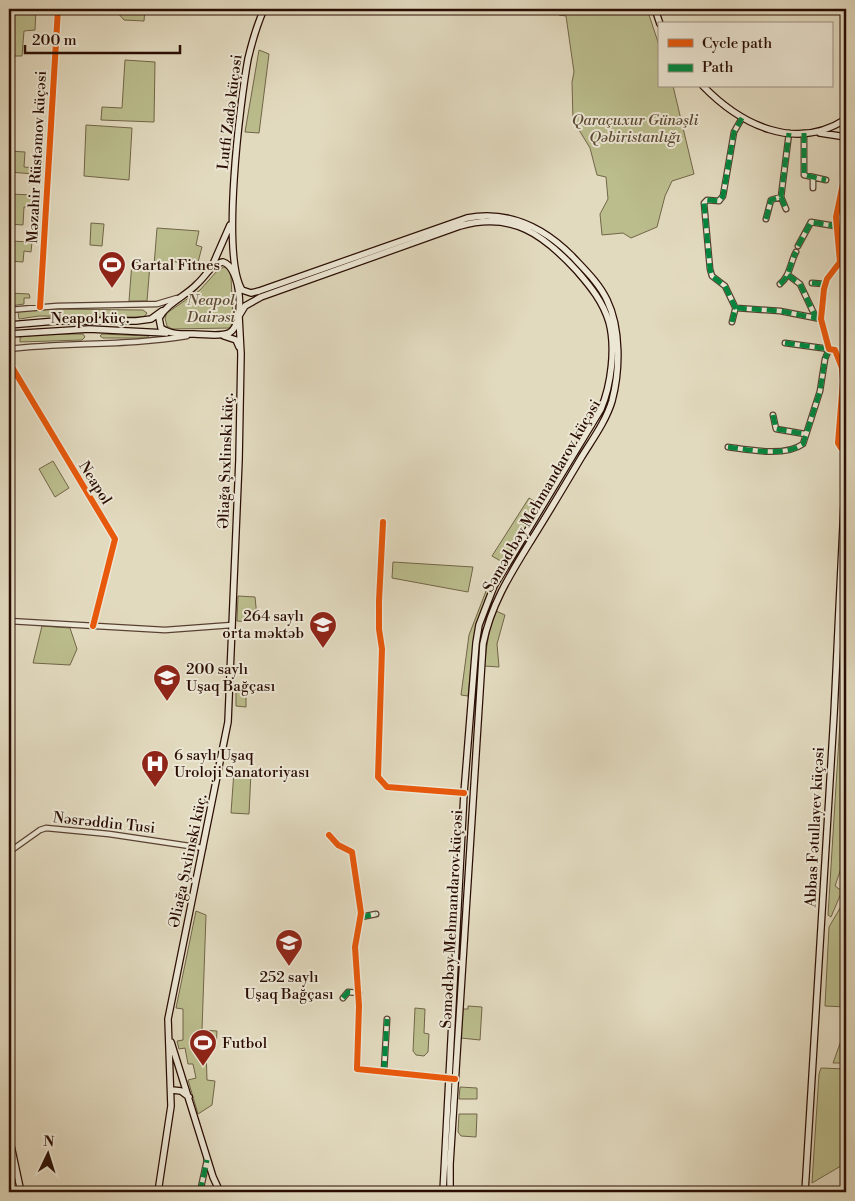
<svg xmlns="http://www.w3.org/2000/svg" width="855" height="1201" font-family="'Libre Bodoni',serif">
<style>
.green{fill:#bbbd8d;stroke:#726548}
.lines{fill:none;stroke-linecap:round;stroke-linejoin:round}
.minor-casing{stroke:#584032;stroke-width:7}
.secondary-casing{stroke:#2a0d03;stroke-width:8}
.minor{stroke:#ece7d5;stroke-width:4.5}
.secondary{stroke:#ece7d5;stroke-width:5.5}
.quiet{stroke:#00873e;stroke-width:5;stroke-dasharray:10 5;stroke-linecap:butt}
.cycleway-casing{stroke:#ece7d5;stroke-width:9}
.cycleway{stroke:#e8590c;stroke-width:6}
.labels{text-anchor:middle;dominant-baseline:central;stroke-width:4;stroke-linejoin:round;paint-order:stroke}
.street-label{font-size:15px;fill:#2a0d03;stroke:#ece7d5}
.park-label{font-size:15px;font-style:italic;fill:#5d4b33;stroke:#ece7d5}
.poi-label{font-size:15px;fill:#2a0d03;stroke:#ece7d5;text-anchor:start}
</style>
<rect width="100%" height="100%" fill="#e2dabf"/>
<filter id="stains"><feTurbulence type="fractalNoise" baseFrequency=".004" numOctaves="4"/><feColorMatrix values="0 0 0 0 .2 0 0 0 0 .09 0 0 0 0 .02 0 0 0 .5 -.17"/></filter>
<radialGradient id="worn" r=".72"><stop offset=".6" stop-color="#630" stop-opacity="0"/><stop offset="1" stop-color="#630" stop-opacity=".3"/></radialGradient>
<path class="green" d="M9,9H36L35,30L24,31L22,56H9Z
M117,9H145L144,21L124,20L117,12Z
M559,9H647L659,45V86H673L694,174L672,181L665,196L657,227L631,238L623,233L602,235L600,214L608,199L606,177L597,175L590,148L573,120L572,82L574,72L566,16L559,15Z
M259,50L269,54L259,133L245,132Z
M125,60L155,62L154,122L101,120L102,107L122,108Z
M86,125L132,128L129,180L84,176Z
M9,151L25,152L24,167L35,168L34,174L9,172Z
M9,194L34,195L33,207H24L23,225L9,224Z
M91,223L104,224L102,246L90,245Z
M157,228L199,231L196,245L202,247L197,266L171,261L169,268L154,266Z
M9,241L32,242L31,252L24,251L23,262L9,261Z
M132,262L150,264L147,301H129Z
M224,267L228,269L231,276L233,320L231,328L172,329L167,326L165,318L167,313L200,290L218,270Z
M9,293L29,294L30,298H24V304L9,306Z
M40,309L143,310L147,313L144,317L39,316L19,319L18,312Z
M44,334H83L85,337L82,340L20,342V337Z
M102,334L148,336L149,338H103L100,336Z
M53,461L69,488L55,497L39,469Z
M529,498L541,505L504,563L492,556Z
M393,562L473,567L468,592L392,578Z
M488,586L491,587L475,630L468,696L461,695L469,635Z
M238,596L255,597L257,617L251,622L237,621Z
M496,611L505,615L497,644L499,667L484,666L489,632Z
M42,626L70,628L77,649L70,665L33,663Z
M845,641L846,854L835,886L842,891L831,917L828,915Z
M236,686H246V707L236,706Z
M234,771L251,772L249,814L231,813Z
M846,898V1007L825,1006L829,927Z
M196,911L206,915L202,1030L217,1031L216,1047H206L207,1080L215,1081L212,1105L198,1114L188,1080L196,1078L193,1064H188L185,1048L179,1049L177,1041L183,1040V1009L176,1008Z
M468,1006L482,1007L480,1040L461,1038L463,1009H468Z
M415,1008L425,1009L424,1033L429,1034L428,1052L424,1056L416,1055L413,1051Z
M846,1027V1063H833Z
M821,1068L846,1069V1163L812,1183L819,1074Z
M460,1087L477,1088V1099H459Z
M459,1114H477L476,1137L461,1136L458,1132Z"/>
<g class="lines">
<defs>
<path id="minor" d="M804,133V175L826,180
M846,169L836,217L840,262L827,279L824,289L821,319L829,349L835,350L842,368L843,381L838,443L841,448L846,449
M813,188V178
M781,197L786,209
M766,219L771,200L781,197L789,133
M798,246L811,222L835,226
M788,275L800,284L816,318
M812,283L825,284
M780,284C790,276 790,263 796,252
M40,307L58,9
M736,309L725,286L712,276L710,269L704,203L707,200L719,201L723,196L734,132L742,118
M9,310L57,306L157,304L177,298
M732,322L735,310L737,308L780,311L821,319
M9,349C68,342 128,346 187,336
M9,362L115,539L93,626
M773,415L776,429L805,434
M728,447C750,450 785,457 803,444L820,391L825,359L829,349L785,343
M383,522L379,601V629L382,649L378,777L387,787L464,793
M9,621L165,630L232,625
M329,835L338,845L352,852L361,913L355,947L359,1006L357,1069L451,1078
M9,852L40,830L46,828L109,834L203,848
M361,917L376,914
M343,998L348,992L359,993
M384,1071L387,1019
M200,1192L207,1160"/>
<path id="secondary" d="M264,9C257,25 252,42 248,59C240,103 221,255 242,290L251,293L259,291L467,218C509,210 543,227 572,256C585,270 599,283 607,300C621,329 620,371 612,401C606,421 592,440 581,458C565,485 549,512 532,539C511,573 491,604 483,644L450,1164V1192
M655,9L660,24
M703,86C741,125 795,152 846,119
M820,133L846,137
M223,262C241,267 246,324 229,333C219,337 205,334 194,334C183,334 171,335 161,328L159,318C167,303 186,296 197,284C206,276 211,264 223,262Z
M213,264L230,225
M9,325L56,321H136L151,319L162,311
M9,334L89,329L166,333
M224,336L236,340L239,347
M171,1042L213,1177L220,1192
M172,1090L181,1091L189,1097
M9,1136L21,1192
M158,1192L171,1106L168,1019L228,722L239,460L241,354L239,316L245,306L261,297L460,226C512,211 544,235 577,271C591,287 603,302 609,322C616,348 611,385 601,409L494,586L479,625L476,643L464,793L443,1192
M805,1192L834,714L846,463"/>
</defs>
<use href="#minor" class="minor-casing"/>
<use href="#secondary" class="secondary-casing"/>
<use href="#minor" class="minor"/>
<use href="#secondary" class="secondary"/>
<path class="quiet" d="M804,133V175L826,180
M781,197L786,209
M766,219L771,200L781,197L789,133
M798,246L811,222L835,226
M788,275L800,284L816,318
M812,283L825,284
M780,284C790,276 790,263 796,252
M736,309L725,286L712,276L710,269L704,203L707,200L719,201L723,196L734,132L742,118
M732,322L735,310L737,308L780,311L821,319
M773,415L776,429L805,434
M728,447C750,450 785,457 803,444L820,391L825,359L829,349L785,343
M361,917L376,914
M343,998L348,992L359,993
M384,1071L387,1019
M200,1192L207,1160"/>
<defs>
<path id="cycleway" d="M846,169L836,217L840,262L827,279L824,289L821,319L829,349L835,350L842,368L843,381L838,443L841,448L846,449
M40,307L58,9
M9,362L115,539L93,626
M383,522L379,601V629L382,649L378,777L387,787L464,793
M329,835L338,845L352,852L361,913L355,947L359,1006L357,1069L455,1079"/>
</defs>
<use href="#cycleway" class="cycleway-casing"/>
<use href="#cycleway" class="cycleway"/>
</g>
<defs>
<symbol id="stadium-pin" viewBox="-11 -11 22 30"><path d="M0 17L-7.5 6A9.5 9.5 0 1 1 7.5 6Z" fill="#8f2418" stroke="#ece7d5"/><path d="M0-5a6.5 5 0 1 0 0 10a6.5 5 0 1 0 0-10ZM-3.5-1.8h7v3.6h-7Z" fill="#fff"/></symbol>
<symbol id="school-pin" viewBox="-11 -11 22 30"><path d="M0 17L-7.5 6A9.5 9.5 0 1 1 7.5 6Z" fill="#8f2418" stroke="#ece7d5"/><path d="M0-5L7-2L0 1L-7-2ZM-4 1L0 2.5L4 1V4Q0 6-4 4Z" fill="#fff"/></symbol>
<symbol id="hospital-pin" viewBox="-11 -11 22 30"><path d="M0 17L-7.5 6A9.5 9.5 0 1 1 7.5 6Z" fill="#8f2418" stroke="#ece7d5"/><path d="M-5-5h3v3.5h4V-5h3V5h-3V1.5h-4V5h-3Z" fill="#fff"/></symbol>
</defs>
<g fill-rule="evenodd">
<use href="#stadium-pin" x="96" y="249" width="32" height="43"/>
<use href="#school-pin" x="307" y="609" width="32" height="43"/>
<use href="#school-pin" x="151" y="662" width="32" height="43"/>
<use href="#hospital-pin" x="139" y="748" width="32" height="43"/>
<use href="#school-pin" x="273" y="927" width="32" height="43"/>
<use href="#stadium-pin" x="187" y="1027" width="32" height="43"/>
</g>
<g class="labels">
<g class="street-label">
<text transform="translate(230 112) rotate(-83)">Lutfi Zadə küçəsi</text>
<text transform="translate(37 157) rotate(-87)">Məzahir Rüstəmov küçəsi</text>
<text x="90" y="318">Neapol küç.</text>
<text transform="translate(226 461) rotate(-88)">Əliağa Şıxlinski küç.</text>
<text transform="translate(95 483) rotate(58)">Neapol</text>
<text transform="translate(542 496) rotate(-60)">Səməd bəy Mehmandarov küçəsi</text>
<text transform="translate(104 823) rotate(6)">Nəsrəddin Tusi</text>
<text transform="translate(815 827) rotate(-87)">Abbas Fətullayev küçəsi</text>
<text transform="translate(188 861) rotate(-78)">Əliağa Şıxlinski küç.</text>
<text transform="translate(452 919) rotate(-87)">Səməd bəy Mehmandarov küçəsi</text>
</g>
<g class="park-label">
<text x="635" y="120">Qaraçuxur Günəşli<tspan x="635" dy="17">Qəbiristanlığı</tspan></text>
<text x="211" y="300">Neapol<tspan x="211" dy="17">Dairəsi</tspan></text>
</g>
<g class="poi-label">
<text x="131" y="265">Gartal Fitnes</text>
<text x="304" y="616" text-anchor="end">264 saylı<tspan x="304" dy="17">orta məktəb</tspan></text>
<text x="186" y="669">200 saylı<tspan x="186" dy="17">Uşaq Bağçası</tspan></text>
<text x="174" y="755">6 saylı Uşaq<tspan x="174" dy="17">Uroloji Sanatoriyası</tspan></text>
<text x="289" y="977" text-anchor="middle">252 saylı<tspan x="289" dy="17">Uşaq Bağçası</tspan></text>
<text x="222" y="1043">Futbol</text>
</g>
</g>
<rect width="855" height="1201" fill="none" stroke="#e2dabf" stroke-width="30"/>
<rect x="10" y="10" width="835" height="1181" fill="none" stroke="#2a0d03" stroke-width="2.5"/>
<rect x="15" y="15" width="825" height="1171" fill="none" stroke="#2a0d03"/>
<rect x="658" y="22" width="175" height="65" fill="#ece7d5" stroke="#9e9081"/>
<rect x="668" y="39" width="25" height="8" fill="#e8590c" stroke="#9e9081"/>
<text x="702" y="48" font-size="15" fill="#2a0d03">Cycle path</text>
<rect x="668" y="64" width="25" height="8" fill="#00873e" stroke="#9e9081"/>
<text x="702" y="72" font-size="15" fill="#2a0d03">Path</text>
<g transform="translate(48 1154) rotate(4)" stroke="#ece7d5" stroke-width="4" paint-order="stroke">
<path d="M0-4L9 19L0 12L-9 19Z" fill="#2a0d03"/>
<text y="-8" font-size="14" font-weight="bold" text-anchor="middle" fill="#2a0d03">N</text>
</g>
<path d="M25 45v8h155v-8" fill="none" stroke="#2a0d03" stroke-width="2.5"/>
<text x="32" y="45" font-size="15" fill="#2a0d03" stroke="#ece7d5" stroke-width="4" paint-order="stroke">200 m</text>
<rect width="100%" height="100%" filter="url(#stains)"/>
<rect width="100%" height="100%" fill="url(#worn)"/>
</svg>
